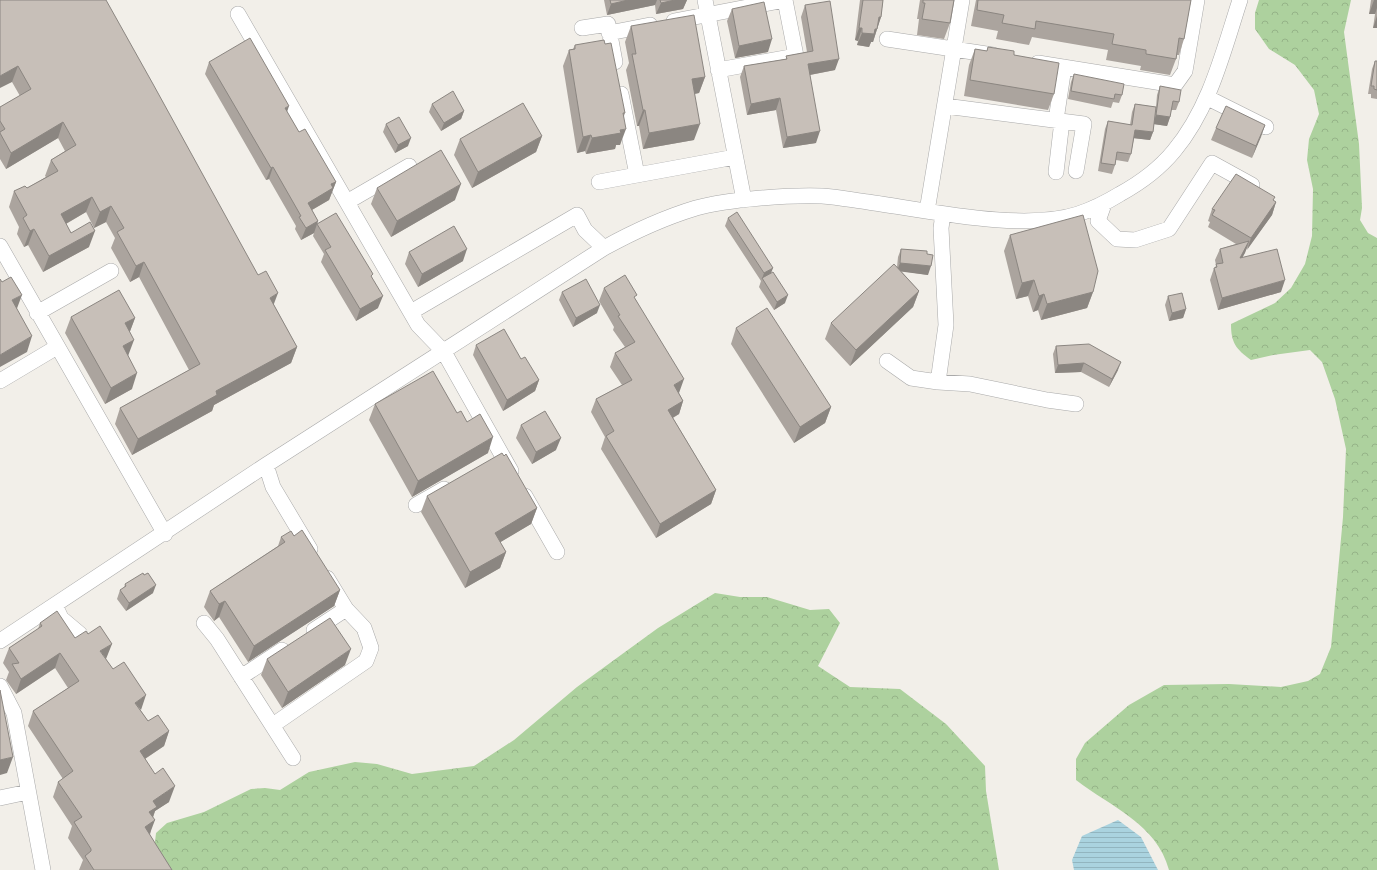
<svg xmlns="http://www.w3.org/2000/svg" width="1377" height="870" font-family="'Alegreya Sans',sans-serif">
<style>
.forest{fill:url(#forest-crowns)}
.water{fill:url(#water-rules)}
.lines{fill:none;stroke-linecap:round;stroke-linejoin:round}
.minor-casing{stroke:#a9a9a9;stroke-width:16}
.minor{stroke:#fff;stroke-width:15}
.wall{fill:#aba49e}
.shaded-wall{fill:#8b8681}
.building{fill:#c7bfb8;stroke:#8b8681}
</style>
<defs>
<pattern id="forest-crowns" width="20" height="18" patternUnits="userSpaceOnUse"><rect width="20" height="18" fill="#add19e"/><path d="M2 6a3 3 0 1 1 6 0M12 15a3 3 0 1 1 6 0" fill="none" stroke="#95b388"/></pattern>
<pattern id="water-rules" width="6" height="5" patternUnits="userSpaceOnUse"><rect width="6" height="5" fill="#aad3df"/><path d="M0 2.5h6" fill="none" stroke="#92b5bf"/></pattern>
</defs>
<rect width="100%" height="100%" fill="#f2efe9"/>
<path class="forest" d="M1259,0H1351L1344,32L1359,144L1362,208L1360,220L1368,233L1377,238V870H1169C1157,824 1111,807 1076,780V759L1085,743L1129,705L1164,685L1229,684L1281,687L1308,681L1320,674L1331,647L1343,517L1346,449L1335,399L1322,362L1310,350L1273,355L1251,360C1236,349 1231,343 1231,324L1275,303L1291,288L1305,264L1312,236L1313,189L1307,160L1309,139L1319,114L1314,90L1295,65L1269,49L1255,29V13Z
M715,593L740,597H767L810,610L829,609L840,623L818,666L850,687L900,689L946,724L985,766L986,791L999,870H168L154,851L156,833L167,823L204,812L251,789L265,788L280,790L309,772L355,762L377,764L412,774L474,766L514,740L577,687L658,628Z"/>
<path class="water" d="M1118,820L1141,837L1158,870H1074L1072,860L1082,836Z"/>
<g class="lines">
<defs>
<path id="minor" d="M705,0L744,200
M238,14L418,325L444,352L511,471
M674,21L785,0
M582,28L608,24L615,62
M609,33L650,25
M887,39L993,55
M1038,63L1175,85L1185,71L1197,0
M718,70L796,56L785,0
M621,94L637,175
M1208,98L1266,127
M945,106L1084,124L1076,171
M1056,120L1064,67
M1056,172L1062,121
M599,182L735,157
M347,202L409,166
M1104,204L1098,221L1117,239L1135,240L1169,229L1212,163L1252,185
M927,211L962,0
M0,246L165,534
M411,312L577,215L585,230L604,248
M37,313L111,271
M887,361L911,378L938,382L970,384L1047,400L1076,404
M0,381L57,347
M938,382L946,325L941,228L943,214
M266,465L273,487L310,549
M525,496L557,552
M416,505L444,489
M55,605L61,618L80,634
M204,623L217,639L293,758
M314,630L346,609L327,578
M0,641L266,465L604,248C633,232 663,218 696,208C729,199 787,195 822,196C837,197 853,200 868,202C926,210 1023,232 1078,214C1093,209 1107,202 1120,194C1140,183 1160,168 1174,151C1210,108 1223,52 1240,0
M241,677L282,650
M0,686L14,713L43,870
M273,725L366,661L371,648L364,628L346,609
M0,798L28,792"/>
</defs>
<use href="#minor" class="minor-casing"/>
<use href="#minor" class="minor"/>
</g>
<path class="wall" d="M0,0L274,305L297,347L291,363L214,405L212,411L132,455L115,424L120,408L189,370L139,277L130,282L111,248L115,238L106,222L94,228L86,212L66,224L71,233L89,247L43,272L28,245L24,247L17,234L19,227L9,207L14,191L27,188L46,177L45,176L51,160L65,151L58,138L6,169L0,159V107L20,96L12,82Z
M604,0H687L683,9L656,14L655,5L607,15Z
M860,0H883L881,17L873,42H871L869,47L857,45L858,41L855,40Z
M920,0H954L950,23L944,39L917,35L919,19H917Z
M976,0H1191L1184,39L1179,55H1177L1176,59L1170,75L1140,70L1141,66L1106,60L1108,50L1032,37L1029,45L996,39L998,31L971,26Z
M1371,0H1377V28H1373L1375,14H1369Z
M805,5L835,70L810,75L816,143L783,148L776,110L747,115L740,77L744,66L786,59V56L807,52L801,17Z
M732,9L768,52L735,58L727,21Z
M631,26L705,77L699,93L695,94L694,140L643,149L639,126H637L626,70L629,63L625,42Z
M605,44L625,113L624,116L620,145H616L615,149L586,154L585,151L577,153L563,66L569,50L573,49L575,45Z
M988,47L1014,55L1054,94L1048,110L964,96L969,65L975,49L987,51Z
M1375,61H1377V99L1371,98V94H1368L1372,69Z
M209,62L287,112L299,132L336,182L329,200L312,210L318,221L314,233L301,240L295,229L296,226L269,179L266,180L205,74Z
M1074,74L1122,95L1119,103L1113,102L1111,108L1068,99L1071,82Z
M1160,86L1179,102L1176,110H1171L1170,117L1167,126L1154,124L1153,132L1150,140L1134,138L1131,154L1128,162L1116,160L1115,165L1112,174L1098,171L1105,129L1108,121L1130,125L1132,112L1135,104L1156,107L1157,95Z
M432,104L464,111L461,119L441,131L429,112Z
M386,124L408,146L395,153L383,132Z
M1265,125L1252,158L1211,140L1216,128Z
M542,136L536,152L472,188L454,155L460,139Z
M377,188L455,200L391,237L371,204Z
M1274,201L1276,202L1272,215L1246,250L1242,258L1281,292L1218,310L1210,280L1214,268H1215L1216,265L1215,260L1220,249L1236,244L1208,227L1210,222L1208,221L1212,209Z
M728,218L771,273L785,303L774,310L759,287L761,281L725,226Z
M317,224L372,277L378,308L356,321L321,262L324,254L313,236Z
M1010,235L1093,292L1087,308L1041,320L1038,310L1033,312L1028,296L1016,299L1004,251Z
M901,249L927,254L928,275L901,271L919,291L913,307L850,366L825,339L831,323L897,267L898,257Z
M409,252L463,261L418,287L405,264Z
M604,288L636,300L679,393L683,401L679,414L673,418L716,490L711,504L656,538L601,449L605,437L591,412L596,399L622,385L610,367L615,353L625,347L613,330L614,327L599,301Z
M562,292L597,313L573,327L559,300Z
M1168,296L1186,309L1183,318L1169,321L1165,305Z
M71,317L135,318L130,331L128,356L132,389L105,404L65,333Z
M736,328L831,407L825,423L794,443L731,344Z
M476,345L521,359L539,380L535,391L503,411L473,355Z
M1056,346L1118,370L1109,387L1081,372L1055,373L1053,354Z
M375,404L457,413L467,422L488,453L412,497L369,420Z
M521,425L556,450L532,464L516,438Z
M427,496L537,508L531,524L500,542L506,552L500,568L465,588L421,512Z
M294,536L340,590L334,606L248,662L219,617L214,621L204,607L210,591L278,546L281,537Z
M125,584L153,593L126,611L117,599L120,590L124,588Z
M40,623L75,638L106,659L148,721L169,731L164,746L145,759L169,802L155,811L153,818L150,835L172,870H79L83,860L68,838L72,826L53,797L58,782L63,779L28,726L33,711L68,688L55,668L16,694L6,680L9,672L3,663L9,648L38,629Z
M267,659L345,665L282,708L261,675Z"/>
<path class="shaded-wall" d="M628,0H657L655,5L607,15L611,4Z
M675,0H687L683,9L656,14L661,3Z
M1374,0H1377V8L1375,14H1369Z
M1377,16V28H1373Z
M879,17H881L877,29Z
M859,28H862L858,41L855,40Z
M875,29H877L873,42H871L869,47L857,45L862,33Z
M772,39L768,52L735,58L739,46Z
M839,59L835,70L804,76L808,64Z
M18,66L12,82L0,88V76Z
M705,77L699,93L686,95L692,79Z
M780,98L776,110L747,115L751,104Z
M289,106L285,118V108Z
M643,110H645L639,126H637Z
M464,111L461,119L441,131L444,123Z
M1156,115L1170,117L1167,126L1153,124Z
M63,122L58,138L6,169L11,153Z
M700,124L694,140L643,149L649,133Z
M1265,125L1261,137L1252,158L1256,146Z
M626,129L620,145H616L615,149L586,154L592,138Z
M1135,130L1153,132L1150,140L1132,138Z
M820,131L816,143L783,148L787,137Z
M591,135L585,151L577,153L583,137Z
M542,136L536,152L472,188L478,172Z
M411,138L408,146L395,153L398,145Z
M273,167L269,179L266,180L271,168Z
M336,182L329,200L303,215L308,203L331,184Z
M461,184L455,200L391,237L397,221Z
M92,197L86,212L55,230L61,214Z
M1276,202L1272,215L1247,250L1251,238Z
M111,206L106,222L94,228L100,212Z
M318,221L314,233L301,240L306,228Z
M34,229L28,245L24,247L30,231Z
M95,231L89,247L43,272L49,256Z
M1249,241L1245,253L1235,270L1240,258Z
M467,249L463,261L418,287L422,274Z
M144,262L139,277L130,282L136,266Z
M900,263L931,266L928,275L897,271Z
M773,268L770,276L762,279L764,273Z
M1034,280L1028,296L1016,299L1022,283Z
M1285,280L1281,292L1218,310L1222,298Z
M919,291L913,307L850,366L856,350Z
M1093,292L1087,308L1041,320L1047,304Z
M278,293L272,309L270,298Z
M1044,294L1038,310L1033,312L1039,296Z
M22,295L16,311L12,300Z
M788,295L785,303L774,310L777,302Z
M383,296L378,308L356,321L360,309Z
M600,305L597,313L573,327L576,318Z
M1186,309L1183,318L1169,321L1172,313Z
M135,318L129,334L125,323Z
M32,336L27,352L0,367V355Z
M134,340L128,356L117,362L123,346Z
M297,347L291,363L214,405L212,411L132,455L138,439L216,391Z
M1121,362L1118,370L1109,387L1112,379Z
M1084,363L1081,372L1055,373L1058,365Z
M137,373L132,389L105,404L111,388Z
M684,379L679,393L669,399L674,385Z
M539,380L535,391L503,411L507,400Z
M683,401L679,414L663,423L668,410Z
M831,407L825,423L794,443L800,427Z
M493,437L488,453L412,497L418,481Z
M561,438L556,450L532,464L536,452Z
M716,490L711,504L656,538L660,524Z
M537,508L531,524L489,549L495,533Z
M506,552L500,568L465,588L470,572Z
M156,585L153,593L126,611L129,603Z
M340,590L334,606L248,662L254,646Z
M225,601L219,617L214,621L219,604Z
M112,644L106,659L100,651Z
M351,649L345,665L282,708L288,692Z
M60,653L55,668L16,694L21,679Z
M146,695L141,710L135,703Z
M169,731L164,746L134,766L140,751Z
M13,757L7,773L0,775V760Z
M175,786L169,802L155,811L151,822L143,828L153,801Z
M155,820L149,836L145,827Z"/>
<path class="building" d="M0,0H106L153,84L258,275L266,271L278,293L270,298L297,347L216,391L217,395L138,439L120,408L200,364L144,262L136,266L117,232L124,228L111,206L100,212L92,197L61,214L71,233L90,222L95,231L49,256L34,229L30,231L23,218L27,215L14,191L25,186L27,188L58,171L51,160L76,145L63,122L11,153L0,133V132L5,129L0,121V107L31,89L18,66L0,76Z
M610,0H628L611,4Z
M660,0H675L661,3Z
M863,0H883L881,17H879L877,29H875L874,34L862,33V28H859Z
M923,0H954L950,23L922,19L925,3H923Z
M978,0H1191L1184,39L1179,38L1176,59L1146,54V50L1112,44L1114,34L1036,21L1035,29L1002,23L1004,15L977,10Z
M830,1L839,59L808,64L820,131L787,137L780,98L751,104L744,66L787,59L786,56L813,51L805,5Z
M764,2L772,39L739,46L732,9Z
M694,15L705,77L692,79L700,124L649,133L645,110H643L632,54H636L631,26Z
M250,38L289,106L285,108L299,132L305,129L336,182L331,184L333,188L308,203L318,221L306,228L299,217L301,216L273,167L271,168L209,62Z
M604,40L605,44L611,43L625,113H623L626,129L620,130L621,133L592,138L591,135L583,137L569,50L575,49V45Z
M988,47L1014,51V55L1059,63L1054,94L970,80L975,49L987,51Z
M1375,61H1377V90L1374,89V86H1371Z
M1074,74L1124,84L1122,95L1115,94L1114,99L1071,91Z
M1160,86L1181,90L1179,102L1173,101L1170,117L1156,115Z
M453,91L464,111L444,123L432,104Z
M523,103L542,136L478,172L460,139Z
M1135,104L1156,107L1153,132L1135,130L1131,154L1117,152L1115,165L1101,163L1108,121L1132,125Z
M1226,106L1265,125L1256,146L1216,128Z
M399,117L411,138L398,145L386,124Z
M441,150L461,184L397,221L377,188Z
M1236,174L1275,197L1273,200L1276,202L1251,238L1212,215L1215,210L1212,209Z
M737,212L773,268L764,273L728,218Z
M336,213L373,274L371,276L383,296L360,309L325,250L331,247L317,224Z
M1083,215L1098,271L1093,292L1047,304L1044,294L1039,296L1034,280L1022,283L1010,235Z
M454,226L467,249L422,274L409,252Z
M1249,241L1240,258L1277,249L1285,280L1222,298L1214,268L1217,267L1216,264L1223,263L1220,249Z
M901,249L927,251V254L933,255L931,266L900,263Z
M894,264L919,291L856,350L831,323Z
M773,272L788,295L777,302L762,278Z
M625,275L637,295L634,297L684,379L674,385L683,401L668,410L716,490L660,524L606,436L614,431L596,399L632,380L615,353L635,342L618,316L620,315L604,288Z
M11,277L22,295L12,300L32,336L0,355V279L2,282Z
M586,279L600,305L576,318L562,292Z
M119,290L135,318L125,323L134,340L123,346L137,373L111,388L71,317Z
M1182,293L1186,309L1172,313L1168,296Z
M767,308L831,407L800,427L736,328Z
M504,329L521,359L525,357L539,380L507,400L476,345Z
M1089,344L1121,362L1112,379L1084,363L1058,365L1056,346Z
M433,371L457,413L461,411L467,422L480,414L493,437L418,481L375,404Z
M545,411L561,438L536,452L521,425Z
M502,453L504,456L506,454L537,508L495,533L506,552L470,572L427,496Z
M302,530L340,590L254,646L225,601L219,604L210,591L285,542L281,537L291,531L294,536Z
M143,573L144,575L148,573L156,585L129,603L120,590L126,586L125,584Z
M57,611L75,638L86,631L88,634L100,626L112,644L100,651L113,669L124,662L146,695L135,703L148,721L158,715L169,731L140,751L155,774L163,768L175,786L153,801L157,807L149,812L155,820L145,827L172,870H94L85,856L91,851V849L74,822L82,817L58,782L73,771L33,711L79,681L60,653L21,679L12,664L19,663L9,648L42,626L40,623Z
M330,618L351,649L288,692L267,659Z
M0,690L13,757L0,760Z"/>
</svg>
